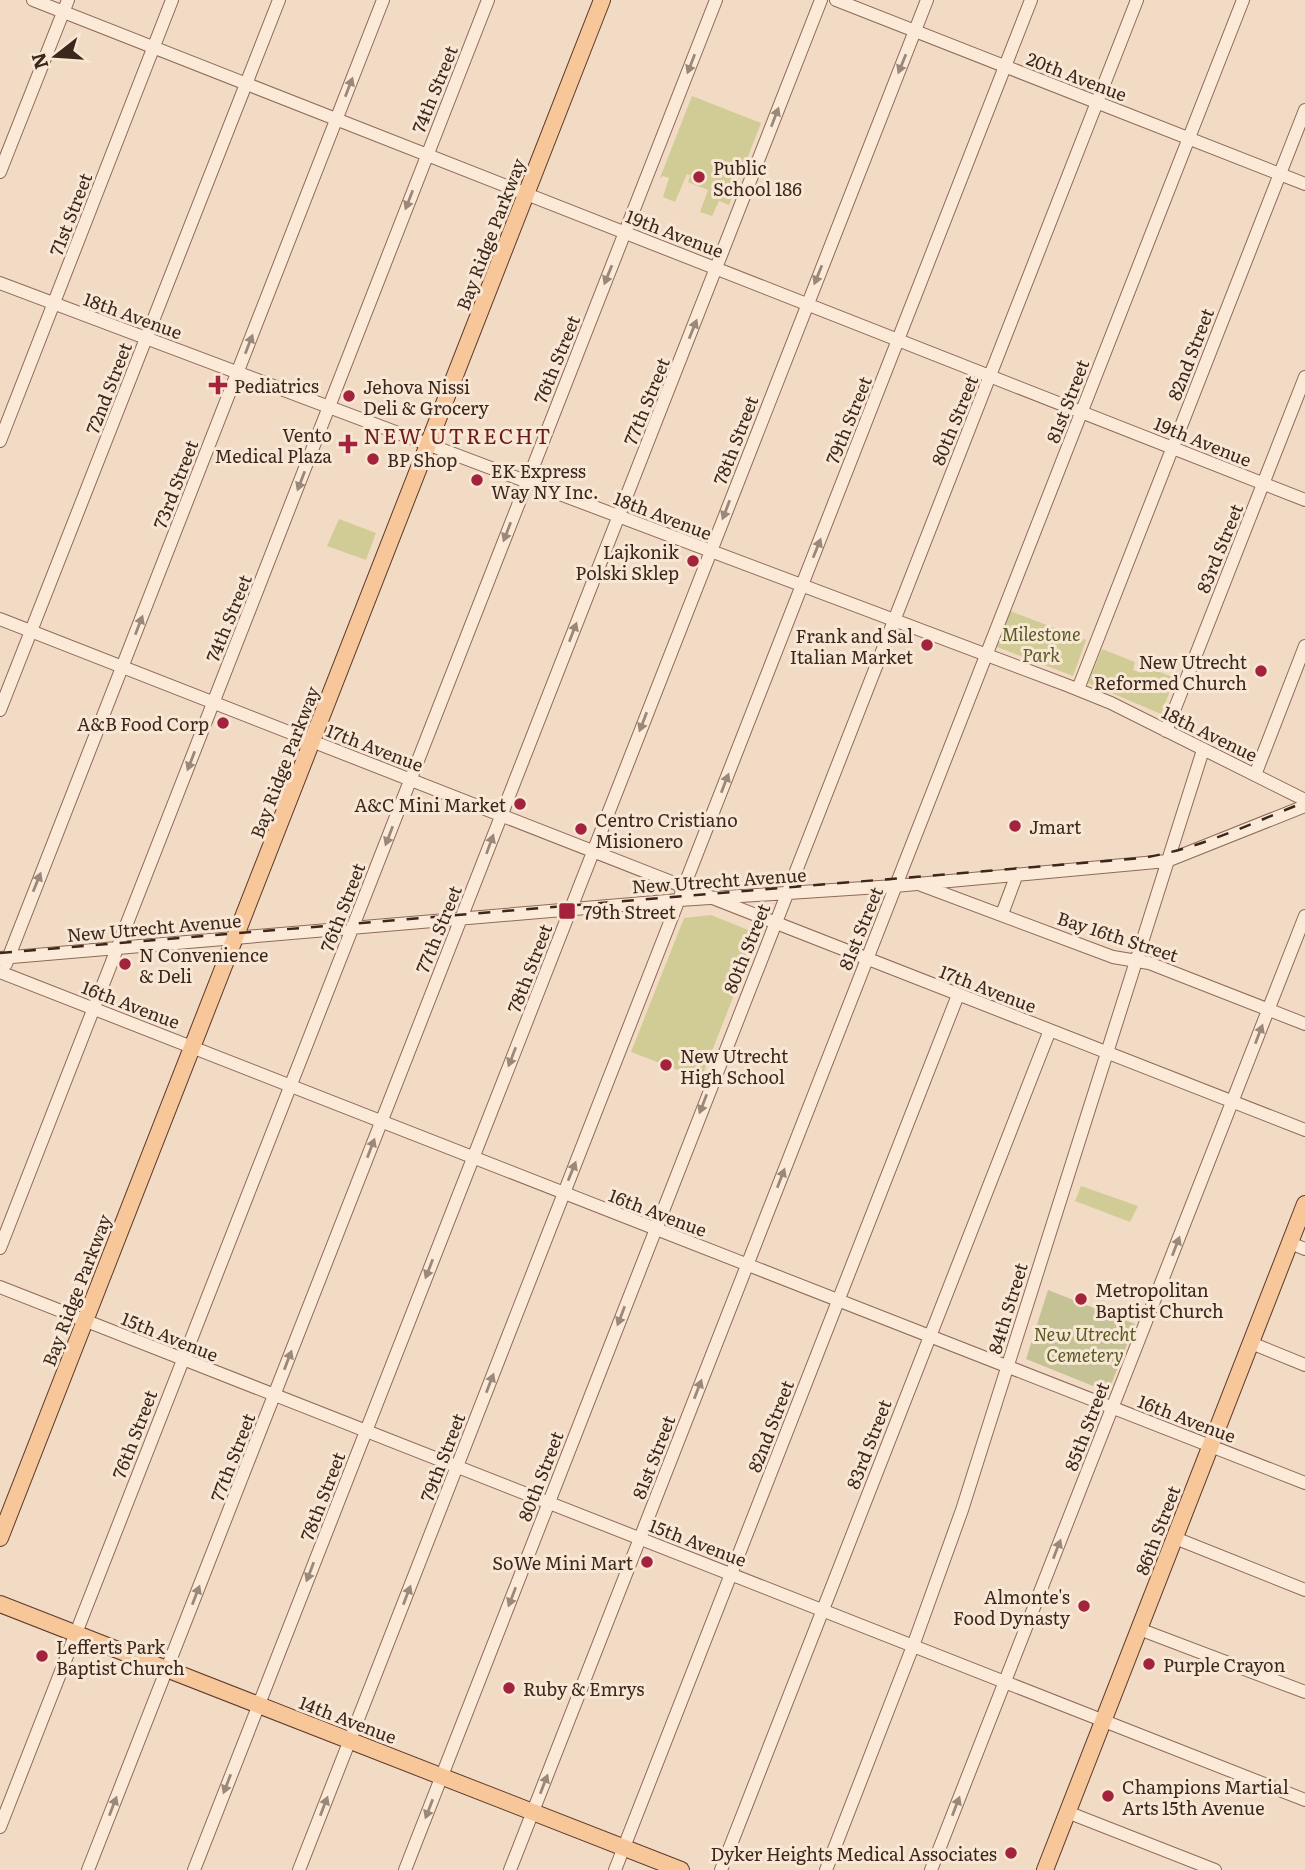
<svg xmlns="http://www.w3.org/2000/svg" width="1305" height="1870" font-family="Literata,serif">
<style>
.green{fill:#d1cc96}
.cemetery{fill:#c5c296}
.lines{fill:none;stroke-linecap:round;stroke-linejoin:round}
.minor-casing{stroke:#8e6a58;stroke-width:14}
.major-casing{stroke:#5c392d;stroke-width:18}
.minor{stroke:#fcead8;stroke-width:12}
.major{stroke:#f8c799;stroke-width:16}
.rail{stroke:#3d271d;stroke-width:2.5;stroke-dasharray:12 12;stroke-linecap:butt}
.oneway{fill:#9c887a}
.poi-dot{fill:#a3233d;stroke:#f8e7d4;stroke-width:2.5}
.labels{text-anchor:middle;dominant-baseline:central;stroke-width:6;stroke-linejoin:round;paint-order:stroke}
.street-label{font-size:18px;fill:#3d271d;stroke:#f8e7d4}
.poi-label{font-size:18px;fill:#3d271d;stroke:#f8e7d4;text-anchor:start}
.park-label{font-size:18px;font-style:italic;fill:#585b22;stroke:#f8e7d4}
.quarter-label{font-size:21px;letter-spacing:2px;fill:#6d1a19;stroke:#f8e7d4}
</style>
<rect width="100%" height="100%" fill="#f2dbc4"/>
<path class="green" d="M692,96L761,123L729,205L719,201L712,216L700,212L708,190L688,182L690,175L687,174L675,202L663,197L669,178L663,176L660,178Z
M339,519L376,533L366,560L327,546Z
M1010,611L1086,640L1073,676L997,647Z
M1102,649L1135,662L1133,670L1142,673L1145,666L1175,678L1161,714L1088,683Z
M711,915L758,934L701,1079L631,1052L684,918Z
M1081,1186L1138,1206L1130,1222L1075,1201Z"/>
<path class="cemetery" d="M1048,1290L1135,1324L1108,1392L1026,1359Z"/>
<g class="lines">
<defs>
<path id="minor" d="M33,0L1305,500
M836,0L1305,184
M0,172L68,0
M0,283L1069,686L1111,703L1305,800
M0,441L172,0
M0,619L1305,1130
M1078,689L1305,110
M0,710L279,0
M1166,731L1305,377
M1255,775L1305,646
M921,885L1113,957L1149,963L1305,1024
M1002,914L1017,874
M0,958L679,900L895,886L1167,861L1305,806
M6,964L383,0
M0,972L1305,1483
M1290,1243L1305,1249
M0,1248L488,0
M0,1287L1305,1800
M1251,1343L1305,1365
M1175,1538L1305,1590
M1139,1629L1305,1692
M1067,1812L1215,1870
M0,1827L716,0
M88,1870L821,0
M194,1870L927,0
M299,1870L1031,0
M405,1870L1137,0
M510,1870L1243,0
M615,1870L958,995
M721,1870L1050,1030
M826,1870L913,1646L962,1510L1203,750
M931,1870L1305,916"/>
<path id="major" d="M0,1538L602,0
M0,1604L681,1870
M1045,1870L1305,1204"/>
</defs>
<use href="#minor" class="minor-casing"/>
<use href="#major" class="major-casing"/>
<use href="#minor" class="minor"/>
<use href="#major" class="major"/>
<path class="rail" d="M0,953L1142,858C1199,849 1252,823 1305,802"/>
</g>
<defs><path id="oneway-solid" d="M-6-.8H1V-3.2L6.5 0L1 3.2V.8H-6Z" transform="scale(1.75)"/></defs>
<g class="oneway">
<use href="#oneway-solid" transform="translate(691 64) rotate(111)"/>
<use href="#oneway-solid" transform="translate(902 64) rotate(112)"/>
<use href="#oneway-solid" transform="translate(349 87) rotate(-69)"/>
<use href="#oneway-solid" transform="translate(775 117) rotate(-69)"/>
<use href="#oneway-solid" transform="translate(409 200) rotate(111)"/>
<use href="#oneway-solid" transform="translate(608 275) rotate(112)"/>
<use href="#oneway-solid" transform="translate(818 275) rotate(112)"/>
<use href="#oneway-solid" transform="translate(693 329) rotate(-68)"/>
<use href="#oneway-solid" transform="translate(249 344) rotate(-69)"/>
<use href="#oneway-solid" transform="translate(301 481) rotate(111)"/>
<use href="#oneway-solid" transform="translate(726 510) rotate(111)"/>
<use href="#oneway-solid" transform="translate(507 532) rotate(111)"/>
<use href="#oneway-solid" transform="translate(817 548) rotate(-68)"/>
<use href="#oneway-solid" transform="translate(139 625) rotate(-69)"/>
<use href="#oneway-solid" transform="translate(573 632) rotate(-69)"/>
<use href="#oneway-solid" transform="translate(643 722) rotate(111)"/>
<use href="#oneway-solid" transform="translate(191 761) rotate(111)"/>
<use href="#oneway-solid" transform="translate(725 783) rotate(-69)"/>
<use href="#oneway-solid" transform="translate(389 836) rotate(111)"/>
<use href="#oneway-solid" transform="translate(490 844) rotate(-70)"/>
<use href="#oneway-solid" transform="translate(37 882) rotate(-68)"/>
<use href="#oneway-solid" transform="translate(1259 1034) rotate(-69)"/>
<use href="#oneway-solid" transform="translate(512 1057) rotate(111)"/>
<use href="#oneway-solid" transform="translate(703 1104) rotate(111)"/>
<use href="#oneway-solid" transform="translate(371 1148) rotate(-69)"/>
<use href="#oneway-solid" transform="translate(572 1171) rotate(-68)"/>
<use href="#oneway-solid" transform="translate(781 1178) rotate(-69)"/>
<use href="#oneway-solid" transform="translate(1176 1246) rotate(-69)"/>
<use href="#oneway-solid" transform="translate(429 1269) rotate(111)"/>
<use href="#oneway-solid" transform="translate(621 1316) rotate(111)"/>
<use href="#oneway-solid" transform="translate(288 1360) rotate(-69)"/>
<use href="#oneway-solid" transform="translate(490 1383) rotate(-69)"/>
<use href="#oneway-solid" transform="translate(698 1389) rotate(-69)"/>
<use href="#oneway-solid" transform="translate(1057 1549) rotate(-69)"/>
<use href="#oneway-solid" transform="translate(310 1572) rotate(111)"/>
<use href="#oneway-solid" transform="translate(196 1595) rotate(-69)"/>
<use href="#oneway-solid" transform="translate(407 1595) rotate(-69)"/>
<use href="#oneway-solid" transform="translate(512 1597) rotate(111)"/>
<use href="#oneway-solid" transform="translate(227 1784) rotate(111)"/>
<use href="#oneway-solid" transform="translate(544 1784) rotate(-69)"/>
<use href="#oneway-solid" transform="translate(113 1806) rotate(-69)"/>
<use href="#oneway-solid" transform="translate(324 1806) rotate(-69)"/>
<use href="#oneway-solid" transform="translate(956 1806) rotate(-69)"/>
<use href="#oneway-solid" transform="translate(429 1809) rotate(111)"/>
</g>
<g class="poi-dot">
<circle cx="699" cy="177" r="7"/>
<path d="M214.5 374.5h7v7h7v7h-7v7h-7v-7h-7v-7h7z"/>
<circle cx="349" cy="396" r="7"/>
<path d="M344.5 433.5h7v7h7v7h-7v7h-7v-7h-7v-7h7z"/>
<circle cx="373" cy="459" r="7"/>
<circle cx="477" cy="480" r="7"/>
<circle cx="693" cy="561" r="7"/>
<circle cx="927" cy="645" r="7"/>
<circle cx="1261" cy="671" r="7"/>
<circle cx="223" cy="723" r="7"/>
<circle cx="520" cy="804" r="7"/>
<circle cx="1015" cy="826" r="7"/>
<circle cx="581" cy="829" r="7"/>
<rect x="558" y="902" width="18" height="18" rx="3.5"/>
<circle cx="125" cy="964" r="7"/>
<circle cx="666" cy="1065" r="7"/>
<circle cx="1081" cy="1299" r="7"/>
<circle cx="647" cy="1562" r="7"/>
<circle cx="1084" cy="1606" r="7"/>
<circle cx="42" cy="1656" r="7"/>
<circle cx="1149" cy="1664" r="7"/>
<circle cx="509" cy="1688" r="7"/>
<circle cx="1108" cy="1796" r="7"/>
<circle cx="1011" cy="1853" r="7"/>
</g>
<g class="labels">
<g class="street-label">
<text transform="translate(1077 76) rotate(21)">20th Avenue</text>
<text transform="translate(434 89) rotate(-68)">74th Street</text>
<text transform="translate(70 214) rotate(-69)">71st Street</text>
<text transform="translate(675 233) rotate(21)">19th Avenue</text>
<text transform="translate(490 234) rotate(-69)">Bay Ridge Parkway</text>
<text transform="translate(133 315) rotate(20)">18th Avenue</text>
<text transform="translate(1190 354) rotate(-69)">82nd Street</text>
<text transform="translate(556 359) rotate(-68)">76th Street</text>
<text transform="translate(108 388) rotate(-69)">72nd Street</text>
<text transform="translate(646 401) rotate(-68)">77th Street</text>
<text transform="translate(1067 401) rotate(-69)">81st Street</text>
<text transform="translate(848 420) rotate(-68)">79th Street</text>
<text transform="translate(954 420) rotate(-68)">80th Street</text>
<text transform="translate(735 440) rotate(-69)">78th Street</text>
<text transform="translate(1203 441) rotate(22)">19th Avenue</text>
<text transform="translate(175 484) rotate(-69)">73rd Street</text>
<text transform="translate(663 515) rotate(21)">18th Avenue</text>
<text transform="translate(1219 548) rotate(-68)">83rd Street</text>
<text transform="translate(228 618) rotate(-68)">74th Street</text>
<text transform="translate(1210 733) rotate(26)">18th Avenue</text>
<text transform="translate(375 747) rotate(21)">17th Avenue</text>
<text transform="translate(284 762) rotate(-69)">Bay Ridge Parkway</text>
<text transform="translate(719 880) rotate(-4)">New Utrecht Avenue</text>
<text transform="translate(342 907) rotate(-69)">76th Street</text>
<text transform="translate(154 927) rotate(-5)">New Utrecht Avenue</text>
<text transform="translate(860 928) rotate(-68)">81st Street</text>
<text transform="translate(438 929) rotate(-68)">77th Street</text>
<text transform="translate(1118 936) rotate(18)">Bay 16th Street</text>
<text transform="translate(746 948) rotate(-68)">80th Street</text>
<text transform="translate(529 968) rotate(-69)">78th Street</text>
<text transform="translate(988 988) rotate(21)">17th Avenue</text>
<text transform="translate(131 1004) rotate(21)">16th Avenue</text>
<text transform="translate(658 1212) rotate(21)">16th Avenue</text>
<text transform="translate(76 1290) rotate(-69)">Bay Ridge Parkway</text>
<text transform="translate(1007 1308) rotate(-73)">84th Street</text>
<text transform="translate(170 1336) rotate(22)">15th Avenue</text>
<text transform="translate(1187 1418) rotate(21)">16th Avenue</text>
<text transform="translate(770 1426) rotate(-69)">82nd Street</text>
<text transform="translate(1086 1426) rotate(-69)">85th Street</text>
<text transform="translate(134 1434) rotate(-69)">76th Street</text>
<text transform="translate(868 1444) rotate(-69)">83rd Street</text>
<text transform="translate(232 1457) rotate(-69)">77th Street</text>
<text transform="translate(442 1457) rotate(-69)">79th Street</text>
<text transform="translate(653 1457) rotate(-69)">81st Street</text>
<text transform="translate(540 1476) rotate(-69)">80th Street</text>
<text transform="translate(322 1496) rotate(-69)">78th Street</text>
<text transform="translate(1157 1530) rotate(-69)">86th Street</text>
<text transform="translate(698 1542) rotate(21)">15th Avenue</text>
<text transform="translate(348 1719) rotate(21)">14th Avenue</text>
</g>
<g class="poi-label">
<text x="713" y="167">Public<tspan x="713" dy="21">School 186</tspan></text>
<text x="234" y="385">Pediatrics</text>
<text x="363" y="386">Jehova Nissi<tspan x="363" dy="21">Deli &amp; Grocery</tspan></text>
<text x="332" y="434" text-anchor="end">Vento<tspan x="332" dy="21">Medical Plaza</tspan></text>
<text x="387" y="459">BP Shop</text>
<text x="491" y="470">EK Express<tspan x="491" dy="21">Way NY Inc.</tspan></text>
<text x="679" y="551" text-anchor="end">Lajkonik<tspan x="679" dy="21">Polski Sklep</tspan></text>
<text x="913" y="635" text-anchor="end">Frank and Sal<tspan x="913" dy="21">Italian Market</tspan></text>
<text x="1247" y="661" text-anchor="end">New Utrecht<tspan x="1247" dy="21">Reformed Church</tspan></text>
<text x="209" y="723" text-anchor="end">A&amp;B Food Corp</text>
<text x="506" y="804" text-anchor="end">A&amp;C Mini Market</text>
<text x="595" y="819">Centro Cristiano<tspan x="595" dy="21">Misionero</tspan></text>
<text x="1029" y="826">Jmart</text>
<text x="583" y="911">79th Street</text>
<text x="139" y="954">N Convenience<tspan x="139" dy="21">&amp; Deli</tspan></text>
<text x="680" y="1055">New Utrecht<tspan x="680" dy="21">High School</tspan></text>
<text x="1095" y="1289">Metropolitan<tspan x="1095" dy="21">Baptist Church</tspan></text>
<text x="633" y="1562" text-anchor="end">SoWe Mini Mart</text>
<text x="1070" y="1596" text-anchor="end">Almonte's<tspan x="1070" dy="21">Food Dynasty</tspan></text>
<text x="56" y="1646">Lefferts Park<tspan x="56" dy="21">Baptist Church</tspan></text>
<text x="1163" y="1664">Purple Crayon</text>
<text x="523" y="1688">Ruby &amp; Emrys</text>
<text x="1122" y="1786">Champions Martial<tspan x="1122" dy="21">Arts 15th Avenue</tspan></text>
<text x="997" y="1853" text-anchor="end">Dyker Heights Medical Associates</text>
</g>
<g class="park-label">
<text x="1041" y="633">Milestone<tspan x="1041" dy="21">Park</tspan></text>
<text x="1085" y="1333">New Utrecht<tspan x="1085" dy="21">Cemetery</tspan></text>
</g>
<g class="quarter-label">
<text x="458" y="434">NEW UTRECHT</text>
</g>
</g>
<g transform="translate(56 56) rotate(253)" stroke="#f8e7d4" stroke-width="5" paint-order="stroke">
<path d="M0-5L12 26L0 18L-12 26Z" fill="#3d271d"/>
<text y="-10" font-size="19" font-weight="bold" text-anchor="middle" fill="#3d271d">N</text>
</g>
</svg>
